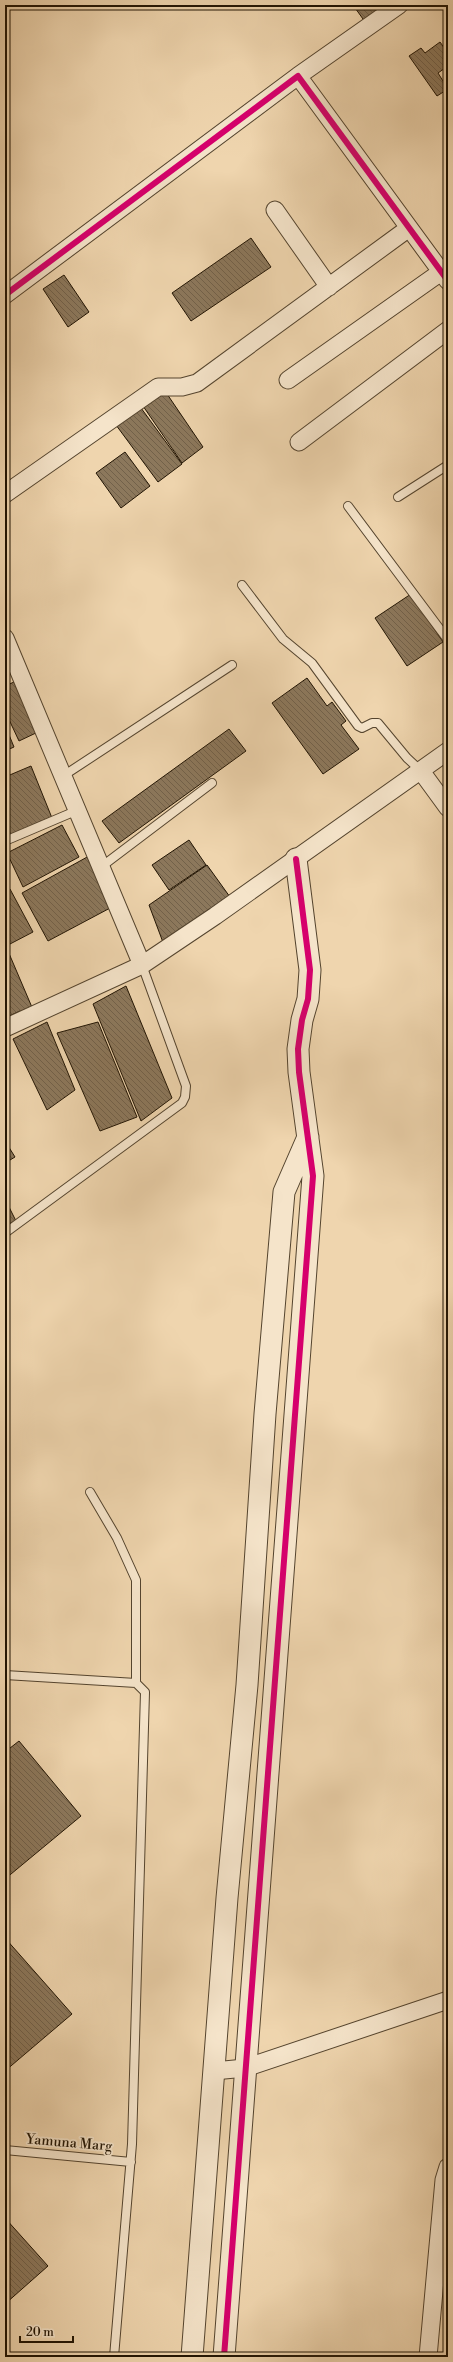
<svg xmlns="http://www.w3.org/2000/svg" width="453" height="2362" font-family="'Libre Bodoni',serif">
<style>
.building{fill:url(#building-back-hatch);stroke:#211403}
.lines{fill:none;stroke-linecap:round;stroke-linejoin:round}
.service-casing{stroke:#54442e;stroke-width:10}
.minor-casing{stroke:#54442e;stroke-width:19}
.tertiary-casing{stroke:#54442e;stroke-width:23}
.service{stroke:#f5e4ca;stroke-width:8}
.minor{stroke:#f5e4ca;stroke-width:17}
.tertiary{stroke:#f5e4ca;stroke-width:21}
.cycleway-casing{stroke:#f5e4ca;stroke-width:8}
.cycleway{stroke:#d6006c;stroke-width:6}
.labels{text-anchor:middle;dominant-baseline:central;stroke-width:3.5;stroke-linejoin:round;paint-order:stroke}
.street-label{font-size:14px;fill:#211403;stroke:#f5e4ca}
</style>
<defs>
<pattern id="building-back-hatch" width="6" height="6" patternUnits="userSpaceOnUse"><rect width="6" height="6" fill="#8c785c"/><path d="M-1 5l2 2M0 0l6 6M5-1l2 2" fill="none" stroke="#72614a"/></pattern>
</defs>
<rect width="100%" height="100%" fill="#efd5ae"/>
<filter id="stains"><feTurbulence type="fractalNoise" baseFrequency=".005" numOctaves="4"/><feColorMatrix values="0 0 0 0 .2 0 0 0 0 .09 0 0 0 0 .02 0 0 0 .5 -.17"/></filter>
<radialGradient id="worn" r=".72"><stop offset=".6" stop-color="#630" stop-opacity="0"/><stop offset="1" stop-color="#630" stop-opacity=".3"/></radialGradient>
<path class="building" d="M353,5H376L383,16L368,26Z
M440,42L448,53V66L438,73L448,89L437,96L409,56L421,48L425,53Z
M251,238L271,267L191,321L172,293Z
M64,275L89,312L68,327L43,289Z
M165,391L203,447L182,463L143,406Z
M141,408L182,464L158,482L116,425Z
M125,452L150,486L121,508L96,473Z
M411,594L443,642L407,666L375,618Z
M307,678L327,706L332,702L346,721L341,725L359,749L323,774L272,703Z
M14,682L38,732L19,741L5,711V686Z
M5,725L14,747L5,751Z
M229,729L246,751L119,843L102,821Z
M31,766L52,818L7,836L5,830V777Z
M62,825L79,857L23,887L7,853Z
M189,840L206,865L169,890L152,865Z
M89,856L112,907L48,941L22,893Z
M207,865L230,897L164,945L149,905Z
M10,889L33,932L10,944L5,934V892Z
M5,944L34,1012L22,1017L20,1011L7,1017L9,1023L5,1025Z
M126,986L172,1098L141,1121L93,1004Z
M47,1022L75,1090L47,1110L13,1039Z
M98,1022L137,1117L100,1131L57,1033Z
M5,1141L15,1157L5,1163Z
M5,1199L16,1221L5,1226Z
M19,1741L81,1816L5,1879V1752Z
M5,1938L72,2014L5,2071Z
M5,2218L48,2266L5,2304Z"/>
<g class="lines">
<defs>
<path id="service" d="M398,497L448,465
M348,506L448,640
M242,585L283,639L312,663L358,726L362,728L372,723H378L407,758L421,771
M63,776L232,665
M5,841L78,810
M101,867L212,783
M5,1233L182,1103L185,1097L186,1086L142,965
M90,1492L117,1538L136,1580V1683
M5,1675L136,1683L145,1692L132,2144L114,2357
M5,2150L131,2162"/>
<path id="minor" d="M298,76L399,5
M275,210L329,287
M5,295L298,76L448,281
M288,380L441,272
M299,442L448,330
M5,494L158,387H182L197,383L409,228
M5,638L142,965
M421,771L448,808
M5,1028L142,965L215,916L448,751
M214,2071L245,2068L448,2000
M428,2357L444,2180L448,2167"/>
<path id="tertiary" d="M192,2357L227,1898L247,1685L265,1414L284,1192L308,1137
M224,2357L313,1176L299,1072L298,1049L302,1020L308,999L310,970L296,859"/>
</defs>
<use href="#service" class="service-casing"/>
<use href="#minor" class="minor-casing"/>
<use href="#tertiary" class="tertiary-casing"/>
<use href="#service" class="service"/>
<use href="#minor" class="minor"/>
<use href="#tertiary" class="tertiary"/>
<defs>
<path id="cycleway" d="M5,295L298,76L448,281
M224,2357L313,1176L299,1072L298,1049L302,1020L308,999L310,970L296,859"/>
</defs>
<use href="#cycleway" class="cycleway-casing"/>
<use href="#cycleway" class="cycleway"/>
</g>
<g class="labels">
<g class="street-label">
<text transform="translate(69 2143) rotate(5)">Yamuna Marg</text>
</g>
</g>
<rect width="453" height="2362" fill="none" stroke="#efd5ae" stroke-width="20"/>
<rect x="6" y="6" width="441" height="2350" fill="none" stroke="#211403" stroke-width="2"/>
<rect x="10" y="10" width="433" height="2342" fill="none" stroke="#211403"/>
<path d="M20 2336v6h53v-6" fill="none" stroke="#211403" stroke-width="2"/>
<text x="26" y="2336" font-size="12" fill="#211403" stroke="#f5e4ca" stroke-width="3" paint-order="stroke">20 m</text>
<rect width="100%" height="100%" filter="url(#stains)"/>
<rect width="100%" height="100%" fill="url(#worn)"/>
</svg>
